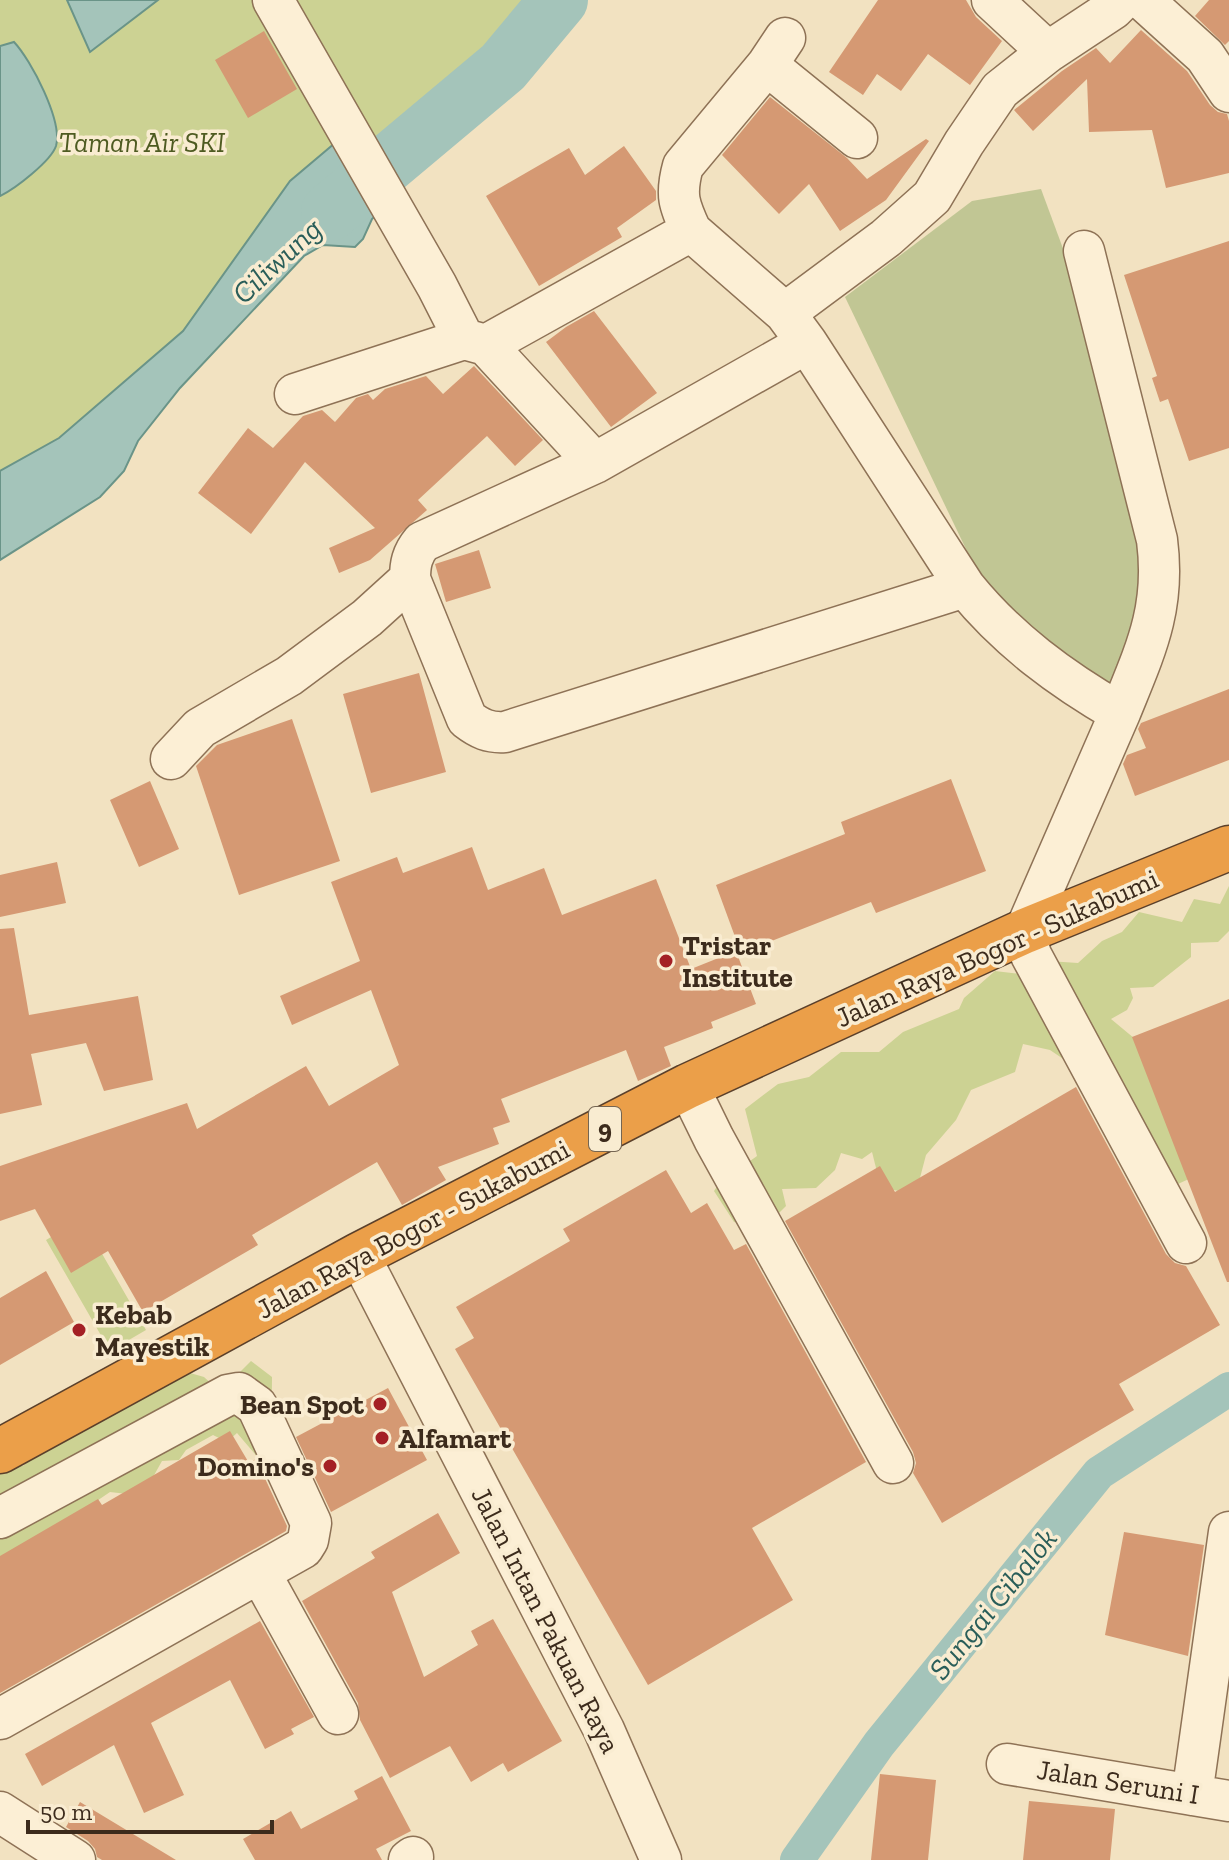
<svg xmlns="http://www.w3.org/2000/svg" width="1229" height="1860" font-family="'Zilla Slab',serif">
<style>
.green{fill:#ccd293}
.cemetery{fill:#c1c694}
.water{fill:#a4c4ba;stroke:#6a9488;stroke-width:2}
.lines{fill:none;stroke-linecap:round;stroke-linejoin:round}
.canal{stroke:#a4c4ba;stroke-width:34}
.river{stroke:#a4c4ba;stroke-width:58}
.building{fill:#d59973}
.minor-casing{stroke:#8e7256;stroke-width:43}
.highway-casing{stroke:#5b402b;stroke-width:47}
.minor{stroke:#fcefd5;stroke-width:40}
.highway{stroke:#eb9f49;stroke-width:44}
.poi-dot{fill:#a42025;stroke:#f9ecd1;stroke-width:3}
.labels{text-anchor:middle;dominant-baseline:central;stroke-width:7;stroke-linejoin:round;paint-order:stroke}
.shield{fill:#f9ecd1;stroke:#756552;stroke-width:2}
.shield-label{font-size:26px;font-weight:bold;fill:#3c2b1c}
.park-label{font-size:28px;font-style:italic;fill:#4e5b21;stroke:#f9ecd1}
.poi-label{font-size:28px;font-weight:bold;fill:#3c2b1c;stroke:#f9ecd1;text-anchor:start}
.street-label{font-size:28px;fill:#3c2b1c;stroke:#f9ecd1}
.water-label{font-size:30px;font-style:italic;fill:#2a5e59;stroke:#f9ecd1}
</style>
<rect width="100%" height="100%" fill="#f2e2c1"/>
<path class="green" d="M0,0H559L497,72L373,176L290,181L183,331L59,438L0,471Z
M1229,886V931L1218,942L1191,943V957L1153,987L1130,988L1133,998L1127,1010L1111,1019L1158,1058L1191,1178L1167,1189L1084,1073L1050,1050L1023,1044L1015,1072L971,1090L956,1120L926,1155L916,1193C878,1190 881,1186 872,1152L862,1159L841,1153L835,1170L816,1188L782,1189L786,1206L764,1228L734,1222L714,1191L732,1164L743,1166L757,1156L745,1109L778,1084L809,1077L841,1052H879L903,1032L959,1009L964,998L995,971L1021,974L1048,961L1078,963L1102,941L1122,932L1139,912L1182,922L1194,899L1220,904Z
M82,1219L146,1330L110,1351L46,1240Z
M251,1361L272,1377L271,1473L237,1433L227,1442L213,1435L186,1450L179,1460L162,1461L148,1486L136,1495L110,1492L57,1528L0,1576V1469L10,1463L23,1466L47,1442L165,1378L190,1373L204,1377L216,1388L231,1381Z"/>
<path class="cemetery" d="M1041,189L1119,400L1148,563L1122,695L989,597L845,297L972,201Z"/>
<path class="water" d="M67,0H158L90,52Z
M14,42C31,60 63,121 56,146C51,161 15,189 0,196V46Z
M348,132L390,202L372,219L363,239L355,247L323,245L304,256L180,388L138,441L124,471L100,497L0,560V471L59,438L183,331L290,181Z"/>
<g class="lines">
<path class="canal" d="M797,1860L879,1744L1099,1473L1229,1389"/>
<path class="river" d="M330,212L503,67L559,0"/>
</g>
<path class="building" d="M878,0H966L976,17L1002,41L970,85L928,54L901,91L877,74L863,95L829,72Z
M1209,0H1229V41L1225,45L1195,16Z
M1141,30L1187,71L1210,105L1218,112L1227,114L1229,121V173L1166,188L1152,130L1089,132L1087,79L1033,131L1014,110L1062,71L1096,48L1110,63Z
M264,31L297,89L248,118L215,60Z
M770,97L847,158L867,179L926,139L929,141L886,200L840,231L809,184L779,214L722,155Z
M624,146L656,191V200L617,228L622,237L539,286L486,196L569,148L585,175Z
M1229,241V448L1189,461L1168,399L1160,402L1152,378L1157,376L1124,275Z
M594,311L657,393L611,427L546,342L566,327Z
M474,366L543,440L515,466L487,436L418,500L427,510L370,560L339,573L329,548L375,528L305,462L251,534L198,493L248,428L273,448L303,416L322,410L335,422L356,398L368,394L373,400L385,389L426,376L443,394Z
M479,550L491,588L446,602L435,564Z
M419,673L446,772L371,793L343,694Z
M1229,689V760L1135,796L1123,764L1127,755L1146,748L1138,729L1141,723Z
M292,719L340,861L239,895L196,766L217,745Z
M951,779L986,871L876,913L871,902L741,953L716,885L845,834L841,822Z
M150,781L179,849L139,867L110,800Z
M472,847L488,890L544,868L562,915L656,879L691,969L736,951L756,1004L711,1022L713,1028L664,1047L671,1066L638,1081L626,1050L501,1099L510,1122L493,1128L499,1144L438,1167L446,1180L402,1205L377,1162L252,1235L258,1245L143,1312L108,1251L71,1273L35,1209L0,1221V1166L187,1103L197,1129L306,1066L329,1106L399,1065L371,990L292,1025L280,996L360,961L331,882L397,857L403,873Z
M57,862L66,903L0,917V875Z
M14,928L29,1015L138,996L153,1080L104,1091L86,1043L31,1054L42,1105L0,1114V929Z
M1229,999V1282H1227L1132,1037Z
M1076,1087L1166,1254L1175,1263L1186,1266L1220,1325L1119,1384L1134,1410L942,1523L913,1473L916,1463L913,1452L785,1221L880,1166L895,1192Z
M666,1170L691,1213L707,1203L734,1250L746,1244L866,1462L752,1528L793,1600L648,1685L455,1349L474,1338L456,1307L570,1241L563,1229Z
M46,1271L74,1322L0,1365V1298Z
M388,1388L427,1460L331,1512L296,1437Z
M230,1431L249,1463L256,1459L287,1526L286,1531L0,1693V1556L98,1499L102,1505Z
M438,1513L460,1553L392,1592L424,1677L478,1645L471,1631L493,1619L562,1741L508,1772L503,1763L471,1782L450,1746L390,1778L360,1720L358,1703L302,1601L375,1558L371,1552Z
M1124,1532L1204,1545L1188,1656L1105,1635Z
M260,1621L314,1717L291,1729L294,1734L265,1749L230,1680L151,1723L184,1795L144,1813L114,1745L42,1786L25,1754Z
M880,1774L936,1780L928,1860H871Z
M382,1776L411,1831L376,1849L382,1860H255L243,1839L291,1811L301,1829L358,1799L354,1791Z
M1029,1801L1115,1809L1110,1860H1023Z
M80,1802L176,1860H102L97,1857L95,1849L88,1841L66,1827Z"/>
<g class="lines">
<defs>
<path id="minor" d="M273,0L437,286L464,339
M992,0L1048,52
M1143,0L1205,56L1229,92
M767,65L857,138
M691,231C679,205 675,195 683,166L767,65L785,38
M1084,251L1157,540C1166,609 1145,651 1120,713
M785,313L886,238L932,197L964,143L1000,90L1048,52L1113,9L1122,0
M807,343L595,463L422,542C412,554 410,564 410,579L467,719C480,729 489,733 505,732L965,587
M486,345L595,463
M295,394L464,339L486,345L691,231L785,313L807,343L965,587C1008,640 1061,679 1120,713L1025,931L1031,955L1186,1243
M171,759L200,728L289,676L367,618L410,579
M688,1086L714,1139L893,1463
M359,1255L604,1730L661,1860
M0,1518L228,1395L239,1393L257,1406L311,1523L308,1540L303,1548L0,1719
M260,1573L338,1714
M1007,1764L1229,1801
M1192,1795L1229,1532
M0,1812L75,1860
M409,1860L413,1857"/>
<path id="highway" d="M0,1451L359,1255L688,1086L1025,931L1229,848"/>
</defs>
<use href="#minor" class="minor-casing"/>
<use href="#highway" class="highway-casing"/>
<use href="#minor" class="minor"/>
<use href="#highway" class="highway"/>
</g>
<g class="poi-dot">
<circle cx="666" cy="961" r="8"/>
<circle cx="79" cy="1330" r="8"/>
<circle cx="380" cy="1404" r="8"/>
<circle cx="382" cy="1438" r="8"/>
<circle cx="330" cy="1466" r="8"/>
</g>
<g class="labels">
<rect class="shield" x="589" y="1107" width="32" height="44" rx="6"/>
<g class="shield-label">
<text x="605" y="1129">9</text>
</g>
<g class="park-label">
<text x="142" y="142">Taman Air SKI</text>
</g>
<g class="poi-label">
<text x="682" y="945">Tristar<tspan x="682" dy="32">Institute</tspan></text>
<text x="95" y="1314">Kebab<tspan x="95" dy="32">Mayestik</tspan></text>
<text x="364" y="1404" text-anchor="end">Bean Spot</text>
<text x="398" y="1438">Alfamart</text>
<text x="314" y="1466" text-anchor="end">Domino's</text>
</g>
<g class="street-label">
<text transform="translate(997 948) rotate(-24)">Jalan Raya Bogor - Sukabumi</text>
<text transform="translate(413 1229) rotate(-28)">Jalan Raya Bogor - Sukabumi</text>
<text transform="translate(546 1620) rotate(63)">Jalan Intan Pakuan Raya</text>
<text transform="translate(1118 1782) rotate(9)">Jalan Seruni I</text>
</g>
<g class="water-label">
<text transform="translate(277 261) rotate(-43)">Ciliwung</text>
<text transform="translate(993 1604) rotate(-51)">Sungai Cibalok</text>
</g>
</g>
<path d="M28 1820v12h244v-12" fill="none" stroke="#3c2b1c" stroke-width="4"/>
<text x="40" y="1820" font-size="24" fill="#3c2b1c" stroke="#f9ecd1" stroke-width="6" paint-order="stroke">50 m</text>
</svg>
